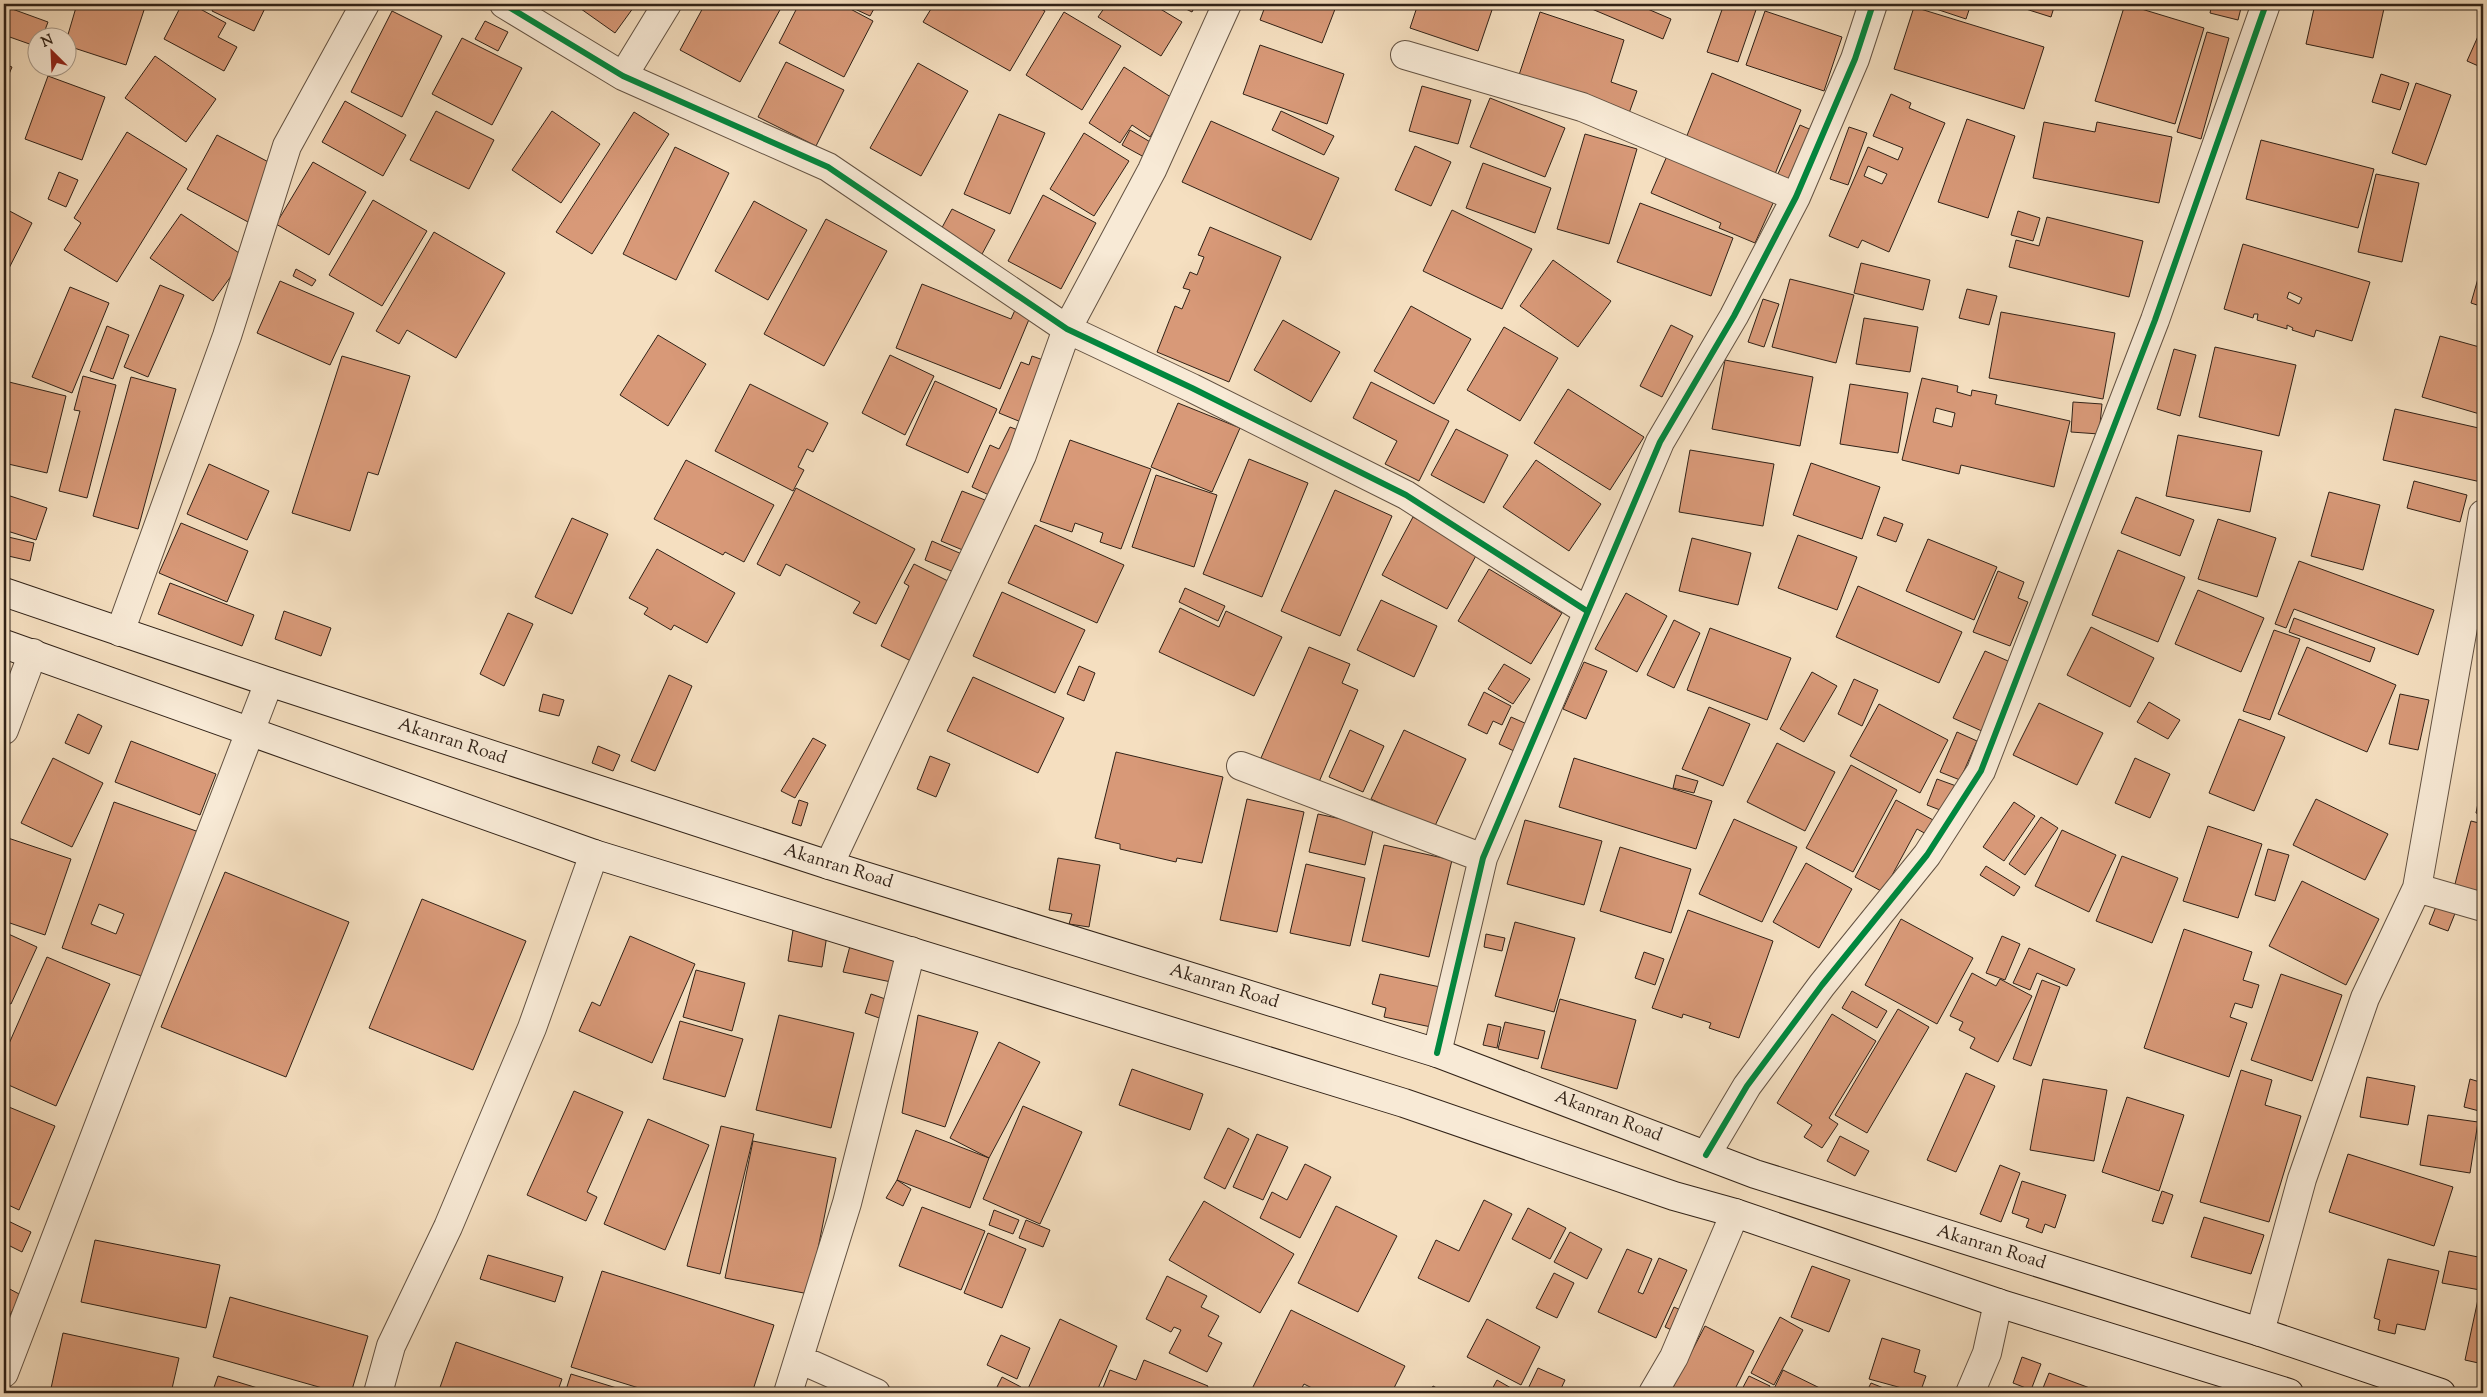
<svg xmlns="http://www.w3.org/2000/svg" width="2487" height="1397" font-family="'Sorts Mill Goudy',serif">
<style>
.building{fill:#d89978;stroke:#312217;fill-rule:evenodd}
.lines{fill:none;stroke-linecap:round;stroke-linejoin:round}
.street-casing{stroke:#625141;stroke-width:30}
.secondary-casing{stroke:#312217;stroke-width:30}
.street{stroke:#f8ead6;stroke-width:28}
.secondary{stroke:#f8ead6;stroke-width:28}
.cycleway-casing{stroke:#f8ead6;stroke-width:9}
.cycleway{stroke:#00873e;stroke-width:6}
.labels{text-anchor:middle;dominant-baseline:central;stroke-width:4;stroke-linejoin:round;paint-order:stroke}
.street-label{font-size:18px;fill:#312217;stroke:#f8ead6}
</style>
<rect width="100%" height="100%" fill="#f5dfc0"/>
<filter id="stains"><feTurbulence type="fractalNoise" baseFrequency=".004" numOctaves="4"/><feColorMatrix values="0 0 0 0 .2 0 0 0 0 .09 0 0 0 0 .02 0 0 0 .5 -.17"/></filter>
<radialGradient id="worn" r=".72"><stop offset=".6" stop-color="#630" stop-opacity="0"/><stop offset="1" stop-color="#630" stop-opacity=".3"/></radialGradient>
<path class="building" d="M77,4H146L126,65L68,46L67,38Z
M182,4H191L226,23L218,37L237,47L224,71L164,39Z
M215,4H267L254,31L212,11Z
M574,4H636L615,33Z
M705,4H773L781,8L740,82L680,50Z
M799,4H841L873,21L844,77L779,43Z
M844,4H872L876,5L870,16Z
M934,4H1032L1045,11L1010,71L923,22Z
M1107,4H1152L1182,22L1161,56L1098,17Z
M1176,4H1196L1192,12Z
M1266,4H1337L1322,43L1260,20Z
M1418,4H1494L1478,51L1410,28Z
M1580,4H1636L1671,19L1663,39Z
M1724,4H1758L1738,62L1707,52Z
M1921,4H1971L1966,19Z
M2010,4H2055L2051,17Z
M2125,4L2204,28L2175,124L2095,101Z
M2212,4H2242L2238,20L2210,13Z
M2315,4H2385L2373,58L2306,44Z
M4,6L48,22L42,38H38V47L4,35Z
M1914,7L2044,47L2024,109L1894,69Z
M392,11L442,36L402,117L351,92Z
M1765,11L1842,37L1824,91L1746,65Z
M1064,12L1121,46L1082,110L1026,75Z
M1540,12L1624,40L1611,82L1637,91L1628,116L1517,81Z
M485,21L508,32L498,51L475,39Z
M2483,25V68L2467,61Z
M2207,32L2229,38L2201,139L2177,132Z
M462,38L522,68L492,125L432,94Z
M1260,45L1344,74L1327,124L1243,94Z
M155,56L216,99L186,142L125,98Z
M786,62L844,90L816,146L758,117Z
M918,63L968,91L921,176L870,148Z
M4,64L12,67L4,86Z
M1124,67L1174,99L1150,137L1132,125L1120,143L1089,123Z
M1712,73L1801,110L1775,174L1686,138Z
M2381,74L2409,83L2400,110L2372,102Z
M48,76L105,97L82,160L25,139Z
M2416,83L2451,95L2426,165L2392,153Z
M1422,86L1471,100L1458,144L1409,131Z
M1891,94L1911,103L1909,108L1945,123L1889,252L1862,240L1858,248L1829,236L1868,147L1898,160L1903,148L1873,136ZM1868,166L1887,174L1882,184L1864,176Z
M1490,98L1565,128L1545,177L1470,147Z
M345,101L406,135L383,176L322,142Z
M436,111L494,140L469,189L410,160Z
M552,111L600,144L561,203L512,170Z
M1281,111L1334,136L1324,155L1272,130Z
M634,112L669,134L592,254L556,232Z
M999,114L1045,133L1010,214L964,194Z
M1967,119L2015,136L1988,218L1938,202Z
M1211,121L1339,178L1311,240L1182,182Z
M2044,122L2095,132L2097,122L2172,137L2159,203L2033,178Z
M1800,125L1816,132L1792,183L1777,176Z
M1849,127L1867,133L1848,185L1830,179Z
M1130,130L1152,143L1144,157L1122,145Z
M127,132L187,169L117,282L64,250L81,223L74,218Z
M1084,133L1129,161L1094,216L1050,189Z
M1585,134L1637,149L1609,244L1557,229Z
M217,135L278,167L248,222L187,189Z
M2261,140L2374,169L2358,228L2246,199Z
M1415,146L1451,162L1431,206L1395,190Z
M675,147L729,173L676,280L623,254Z
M1667,156L1774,201L1755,243L1719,228L1721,223L1651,193Z
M313,162L366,192L329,255L276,224Z
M1483,163L1551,188L1535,233L1466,208Z
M59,172L78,180L66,207L48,199Z
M2376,174L2419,183L2402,262L2358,252Z
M1043,195L1096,223L1061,289L1008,261Z
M373,200L427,231L382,306L329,275Z
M754,201L807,230L768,300L715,271Z
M1640,203L1733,238L1711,296L1617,262Z
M4,208L32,223L4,278Z
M952,209L995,230L981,256L938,235Z
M1452,210L1532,249L1502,309L1423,271Z
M2018,211L2040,218L2033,241L2011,235Z
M181,214L245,257L213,301L150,258Z
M2047,217L2143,241L2129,297L2009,267L2016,240L2039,246Z
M826,219L887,251L824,366L764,334Z
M1210,227L1281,257L1229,382L1157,352L1175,306L1182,309L1190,290L1183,288L1190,272L1197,275L1204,257L1198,255Z
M434,232L505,273L456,358L407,330L399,344L376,331Z
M2243,244L2370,282L2352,341L2316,330L2314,337L2292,330L2293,328L2287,325V329L2257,320L2258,314H2254L2253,318L2224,309ZM2289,292L2302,298L2299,304L2287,298Z
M1553,260L1611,301L1578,347L1520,306Z
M2483,261V307L2471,303Z
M1861,263L1930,280L1923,310L1854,293Z
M296,269L316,280L312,286L293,276Z
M1790,279L1854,295L1836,363L1772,347Z
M280,281L354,313L330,365L257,333Z
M922,284L1011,319L1015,310L1030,317L1000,389L896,348Z
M160,285L184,295L148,377L124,367Z
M70,287L109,303L72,393L32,377Z
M1967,289L1997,296L1989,325L1959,318Z
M1763,299L1779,304L1764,347L1748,342Z
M1411,306L1471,339L1434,404L1374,371Z
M2001,312L2115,333L2103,399L1989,378Z
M1864,318L1918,327L1910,372L1856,364Z
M1283,320L1340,352L1311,402L1254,370Z
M1671,325L1693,336L1662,397L1640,386Z
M107,326L129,335L113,379L90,371Z
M1504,327L1558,358L1520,421L1467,390Z
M658,335L706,364L668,426L620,395Z
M2440,336L2483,348V415L2422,397Z
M2215,347L2296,365L2279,436L2199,417Z
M2174,349L2196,355L2180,416L2157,409Z
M890,355L934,376L905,435L862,413Z
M342,356L410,376L378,475L368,472L350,531L292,513Z
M1032,356L1046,361L1021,422L999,413L1021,362L1029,365Z
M1725,360L1813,377L1800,446L1712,429Z
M83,376L116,385L87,498L59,491L80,411L74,410Z
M131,377L176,389L138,529L93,516Z
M1922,378L1958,386L1957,392L1971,396L1972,390L1997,395L1995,404L2070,421L2054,487L1961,465L1959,474L1902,460ZM1936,408L1955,413L1952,427L1933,422Z
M5,381L66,396L47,473L4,463Z
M935,381L997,409L968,473L906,445Z
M1371,382L1449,421L1419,481L1385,464L1397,441L1353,418Z
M750,384L828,423L813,452L807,449L798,467L804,470L793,491L715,451Z
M1850,384L1908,393L1898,453L1840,444Z
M1568,389L1644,437L1610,490L1534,443Z
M2073,402L2102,404L2099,434L2071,432Z
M1178,403L1240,428L1212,492L1151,467Z
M2395,409L2483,429V472L2481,482L2383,460Z
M1010,427L1018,430L989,495L972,487L990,445L999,449Z
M1456,429L1508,455L1484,503L1431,475Z
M2178,435L2262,451L2250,512L2166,496Z
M1070,440L1151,469L1121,549L1100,542L1103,533L1075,523L1072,532L1040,521Z
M1690,450L1774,464L1763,526L1679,512Z
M1249,459L1308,483L1262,597L1203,574Z
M686,460L774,505L744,562L725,552L723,555L654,519Z
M1536,460L1601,504L1569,551L1503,507Z
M1811,463L1880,487L1862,539L1793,515Z
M209,464L269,491L247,540L187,514Z
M1156,475L1217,495L1194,567L1132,547Z
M2414,481L2467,495L2460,522L2407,508Z
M796,488L915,549L876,624L853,613L860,602L786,564L780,576L757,564Z
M1335,490L1392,516L1340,636L1281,611Z
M962,491L985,500L965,551L941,541Z
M2329,492L2380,505L2363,570L2311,556Z
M4,494L47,508L36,540L4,530Z
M2136,497L2194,520L2180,556L2121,533Z
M1413,517L1478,552L1447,609L1382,575Z
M1884,517L1903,524L1896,542L1877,535Z
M572,518L608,534L572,614L535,597Z
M2218,519L2276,538L2257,597L2198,579Z
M181,523L248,551L227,602L159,573Z
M1035,525L1124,565L1097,623L1008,583Z
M1798,535L1857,557L1837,610L1778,588Z
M4,536L34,543L30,561L4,555Z
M1692,538L1751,553L1738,605L1679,591Z
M1928,539L1997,567L1974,620L1906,591Z
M932,541L964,555L956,573L925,560Z
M657,549L735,593L707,643L674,625L671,630L644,614L648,608L629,598Z
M2118,550L2185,577L2158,642L2092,615Z
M2299,561L2434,610L2418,655L2294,609L2286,628L2275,624Z
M914,564L950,582L911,661L881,646L909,586L904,583Z
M1489,569L1562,613L1531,664L1458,621Z
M1998,571L2024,582L2018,598L2028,602L2010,646L1973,632Z
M170,583L254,615L242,646L158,614Z
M1858,586L1962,632L1939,683L1836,637Z
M1185,588L1225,606L1218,621L1179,602Z
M2198,590L2264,618L2241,672L2175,644Z
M1002,592L1085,630L1055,693L973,656Z
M1626,593L1667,616L1637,672L1595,649Z
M1381,600L1437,626L1414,677L1357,650Z
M1180,608L1219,627L1226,611L1282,637L1254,696L1159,652Z
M284,611L331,628L321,656L275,639Z
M508,613L533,624L504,686L480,674Z
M2294,618L2375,648L2370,662L2289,632Z
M1674,620L1700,633L1674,688L1647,675Z
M2091,627L2154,658L2130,707L2067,675Z
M1710,628L1791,658L1767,720L1687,690Z
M2274,630L2300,639L2270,720L2243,711Z
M1309,647L1350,664L1342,683L1358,690L1319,782L1261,758Z
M2307,647L2396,685L2367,752L2278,714Z
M1985,651L2015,664L1984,732L1953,718Z
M1584,662L1607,671L1586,719L1563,709Z
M1504,664L1530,679L1513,704L1488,689Z
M1079,666L1095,673L1084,701L1067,694Z
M1812,672L1837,686L1804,742L1780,729Z
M669,675L692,686L655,771L631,761Z
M973,677L1064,718L1038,773L947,731Z
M1854,679L1878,690L1862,726L1838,714Z
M1484,692L1511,706L1502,725L1493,721L1487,734L1468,725Z
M543,694L564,700L559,716L539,711Z
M2400,694L2429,700L2418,750L2389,744Z
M2149,702L2180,720L2168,739L2137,722Z
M2039,703L2103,733L2077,785L2013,755Z
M1879,704L1948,740L1920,793L1850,756Z
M1709,707L1750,724L1723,786L1682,769Z
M78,714L102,726L89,754L65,743Z
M1511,717L1527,724L1514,751L1499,744Z
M2239,719L2285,737L2254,811L2209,793Z
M1350,730L1384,746L1363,792L1329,777Z
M1404,730L1466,759L1434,828L1371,799Z
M1957,732L1977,741L1960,780L1940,772Z
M813,738L826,745L795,798L781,791Z
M131,741L216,774L200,815L115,782Z
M1777,743L1835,772L1805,831L1747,802Z
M598,746L620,755L613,771L592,763Z
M1116,752L1223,777L1202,863L1177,858L1176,862L1120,849V844L1095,838Z
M930,756L950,764L936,797L917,789Z
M53,758L103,783L72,847L21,823Z
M1574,758L1712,801L1696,849L1559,807Z
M2135,758L2170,774L2150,818L2115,803Z
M1851,765L1897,790L1853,872L1806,848Z
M1676,775L1698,781L1694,793L1673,788Z
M1937,779L1959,787L1948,813L1927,805Z
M2483,779V815L2476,813Z
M1247,799L1304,812L1277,932L1220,920Z
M2316,799L2388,834L2365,880L2293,845Z
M799,800L808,803L801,826L792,823Z
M1896,800L1935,821L1928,835L1917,829L1883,892L1855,877Z
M114,802L199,832L147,978L62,948ZM99,904L124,914L116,934L91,924Z
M2014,802L2035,816L2004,861L1983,847Z
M1318,814L1374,826L1365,865L1309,852Z
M2041,817L2058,828L2025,875L2009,864Z
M1734,819L1797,847L1762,922L1699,894Z
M1525,820L1602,841L1584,905L1507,884Z
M2471,821L2483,824V900L2453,892Z
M2208,826L2262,844L2238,918L2183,901Z
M2062,830L2116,855L2089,912L2035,886Z
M5,837L71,859L45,935L4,921Z
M1384,845L1452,860L1429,957L1362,941Z
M1620,847L1691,869L1671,933L1600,911Z
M2268,849L2289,855L2275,901L2255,895Z
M2122,856L2178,878L2152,943L2096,921Z
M1058,858L1100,865L1089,927L1069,924L1072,914L1049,910Z
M1806,863L1852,889L1819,948L1773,922Z
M1306,864L1365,878L1350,946L1290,933Z
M1986,866L2020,887L2014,896L1980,875Z
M225,872L349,922L286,1077L161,1027Z
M2302,881L2379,919L2346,985L2269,946Z
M422,899L526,941L473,1070L369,1028Z
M2437,904L2456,911L2448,931L2429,924Z
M1688,910L1773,941L1739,1038L1709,1028L1711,1023L1683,1014L1682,1018L1652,1008Z
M1901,919L1973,958L1937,1024L1865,985Z
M1515,922L1575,938L1554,1012L1495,996Z
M2184,929L2252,952L2243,980L2259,985L2252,1008L2235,1003L2230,1017L2247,1023L2229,1077L2144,1048Z
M793,930L827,935L822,967L788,961Z
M4,932L37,947L11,1004L4,1001Z
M1486,934L1505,938L1502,951L1484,947Z
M630,936L695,964L652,1063L579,1031L592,1002L600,1006Z
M2002,936L2020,944L2005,980L1986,973Z
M850,946L902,957L896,983L843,972Z
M2029,948L2075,969L2067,986L2037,973L2030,990L2013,983Z
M1644,952L1664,959L1655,985L1635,978Z
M47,957L110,984L56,1106L4,1083V1055Z
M696,970L745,983L732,1031L683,1017Z
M1972,973L1996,986L2000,979L2032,996L1998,1062L1970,1048L1975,1038L1959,1030L1963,1022L1950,1016Z
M1380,974L1440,987L1431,1027L1384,1017L1386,1008L1372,1004Z
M2281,974L2342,995L2312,1081L2251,1060Z
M2042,980L2060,987L2031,1066L2013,1059Z
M1852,991L1887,1011L1877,1028L1842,1008Z
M871,994L894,1002L888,1021L865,1013Z
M1560,999L1636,1020L1617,1089L1541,1068Z
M1898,1009L1929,1027L1867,1133L1835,1115Z
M1832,1014L1876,1041L1829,1118L1838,1124L1822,1148L1804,1137L1812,1125L1777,1103Z
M779,1015L854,1033L831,1128L756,1110Z
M918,1015L978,1032L945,1127L902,1113Z
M680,1021L743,1039L725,1097L663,1079Z
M1505,1022L1545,1031L1538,1059L1498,1049Z
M1488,1024L1501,1027L1497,1048L1483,1045Z
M999,1042L1040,1062L989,1158L950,1138Z
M1132,1069L1203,1094L1190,1130L1119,1105Z
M2241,1070L2272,1080L2265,1105L2301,1116L2269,1222L2200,1202Z
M1966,1073L1995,1086L1956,1172L1927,1160Z
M2367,1077L2415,1086L2408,1125L2360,1117Z
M2043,1079L2107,1090L2094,1161L2030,1150Z
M2470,1079L2483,1083V1112L2464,1107Z
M574,1091L623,1112L587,1192L597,1197L586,1221L527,1195Z
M2127,1097L2184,1115L2159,1191L2102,1172Z
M4,1105L55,1126L19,1210L4,1203Z
M1023,1106L1082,1132L1040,1224L983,1199Z
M2428,1115L2478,1122L2470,1173L2420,1165Z
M648,1119L709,1145L665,1250L604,1224Z
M721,1126L754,1134L720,1274L687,1266Z
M1228,1128L1249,1139L1225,1189L1204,1178Z
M916,1130L989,1158L970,1208L897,1180Z
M1257,1134L1288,1147L1263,1200L1233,1187Z
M1840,1136L1869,1151L1855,1176L1827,1161Z
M753,1141L836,1158L809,1294L725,1278Z
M2348,1154L2453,1187L2434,1246L2329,1212Z
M1305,1164L1331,1177L1300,1238L1260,1218L1272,1192L1287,1200Z
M2000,1165L2020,1173L2001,1222L1980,1214Z
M897,1180L911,1189L903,1206L886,1198Z
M2022,1181L2066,1195L2055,1228L2045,1224L2042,1233L2026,1227L2029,1219L2012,1213Z
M2162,1191L2173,1195L2163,1224L2152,1221Z
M1484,1200L1512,1214L1469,1302L1418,1278L1436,1240L1459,1251Z
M1204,1201L1294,1254L1260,1313L1169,1260Z
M1336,1206L1397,1236L1358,1312L1298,1283Z
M922,1207L985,1231L961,1290L899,1266Z
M1528,1208L1566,1228L1550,1259L1512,1239Z
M994,1210L1019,1220L1013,1234L989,1225Z
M2204,1217L2264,1235L2251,1274L2191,1257Z
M4,1219L31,1232L22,1252L4,1243Z
M1026,1220L1050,1230L1043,1247L1019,1238Z
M1570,1232L1602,1249L1587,1279L1554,1262Z
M988,1233L1026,1249L1002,1308L964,1293Z
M95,1240L220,1265L206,1328L81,1302Z
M1627,1249L1652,1259L1638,1292L1643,1294L1659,1258L1687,1270L1656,1338L1598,1312Z
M2449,1251L2483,1258V1364L2465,1360L2480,1290L2442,1283Z
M488,1255L563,1277L555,1302L480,1279Z
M2388,1259L2439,1271L2425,1330L2397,1324L2395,1334L2378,1330L2380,1320L2374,1318Z
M1812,1266L1850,1280L1829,1332L1791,1317Z
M602,1271L774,1325L752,1393H655L571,1367Z
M1554,1273L1574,1283L1557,1318L1536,1308Z
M1167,1276L1207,1296L1201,1307L1219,1316L1208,1336L1222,1343L1207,1372L1169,1353L1181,1330L1174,1327L1171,1332L1146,1319Z
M4,1286L21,1295L4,1326Z
M230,1297L368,1336L351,1393H340L213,1357Z
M1674,1307L1687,1313L1678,1333L1665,1327Z
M1291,1310L1405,1366L1393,1390L1400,1393H1322L1304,1384L1299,1393H1250Z
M1780,1317L1803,1330L1774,1385L1751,1373Z
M1060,1319L1117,1346L1096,1393H1026Z
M1487,1319L1540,1347L1521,1385L1467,1357Z
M1705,1326L1754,1351L1733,1393H1670Z
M63,1333L179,1358L171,1393H50Z
M1001,1335L1030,1348L1017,1379L987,1365Z
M1882,1338L1920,1350L1914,1372L1926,1376L1920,1393L1869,1379Z
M456,1342L562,1379L557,1393H438Z
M2022,1357L2041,1364L2031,1390L2013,1383Z
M1144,1360L1208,1386L1205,1393H1101L1110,1370L1136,1380Z
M1538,1368L1565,1380L1559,1393H1526Z
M1783,1370L1830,1393H1772Z
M2049,1373L2098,1391L2097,1393H2041Z
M571,1374L633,1393H565Z
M218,1376L274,1393H212Z
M1749,1376L1770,1386L1766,1393H1740Z
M1002,1377L1021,1387L1017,1393H994Z
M1497,1380L1518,1392L1517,1393H1490Z
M1871,1383L1896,1393H1866Z
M1433,1386L1446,1393H1429Z"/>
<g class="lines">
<defs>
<path id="street" d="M504,4L623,76L828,167L1067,329L1192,388L1406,495L1587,611
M1405,55L1582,107L1796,197
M623,76L667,4
M120,632L227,336L287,146L365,4
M4,730L33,653
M1241,766L1483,858
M829,865L1022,455L1067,329L1152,170L1227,4
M2417,888L2483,907
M1437,1053L1483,858L1660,442L1734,316L1796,197L1855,59L1873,4
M1706,1155L1747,1086L1822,985L1927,855L1981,771L2155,320L2266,4
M2260,1332L2302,1179L2365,998L2417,888L2483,514
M799,1359L876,1393
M4,1373L269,682
M378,1393L391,1346L448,1227L532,1028L594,854
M788,1393L847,1203L911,951
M1653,1393L1674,1357L1735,1213
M1970,1393L1987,1353L1998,1303"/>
<path id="secondary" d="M4,592L269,682L829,865L1437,1053L1755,1174L2260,1332L2441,1393
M4,644L594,854L1404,1103L1674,1196L1735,1213L1998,1303L2289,1393"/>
</defs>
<use href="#street" class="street-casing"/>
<use href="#secondary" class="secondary-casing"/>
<use href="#street" class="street"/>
<use href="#secondary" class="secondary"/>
<defs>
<path id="cycleway" d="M504,4L623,76L828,167L1067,329L1192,388L1406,495L1587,611
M1437,1053L1483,858L1660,442L1734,316L1796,197L1855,59L1873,4
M1706,1155L1747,1086L1822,985L1927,855L1981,771L2155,320L2266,4"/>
</defs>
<use href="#cycleway" class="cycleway-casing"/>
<use href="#cycleway" class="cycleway"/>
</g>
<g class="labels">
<g class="street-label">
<text transform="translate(452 742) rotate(18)">Akanran Road</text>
<text transform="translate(838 867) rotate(17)">Akanran Road</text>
<text transform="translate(1224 987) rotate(17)">Akanran Road</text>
<text transform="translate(1608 1117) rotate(21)">Akanran Road</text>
<text transform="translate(1991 1248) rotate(17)">Akanran Road</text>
</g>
</g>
<rect width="2487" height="1397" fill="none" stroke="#f5dfc0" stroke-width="20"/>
<rect x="5" y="5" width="2477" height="1387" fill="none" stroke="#312217" stroke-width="2.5"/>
<rect x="10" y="10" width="2467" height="1377" fill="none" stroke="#312217"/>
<g transform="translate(52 52) rotate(336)"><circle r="24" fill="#f8ead6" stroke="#a89a8a"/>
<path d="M0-4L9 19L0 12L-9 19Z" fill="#8f2418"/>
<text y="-8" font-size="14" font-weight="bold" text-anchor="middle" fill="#312217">N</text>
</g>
<rect width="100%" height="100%" filter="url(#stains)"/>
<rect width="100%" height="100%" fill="url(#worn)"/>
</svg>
